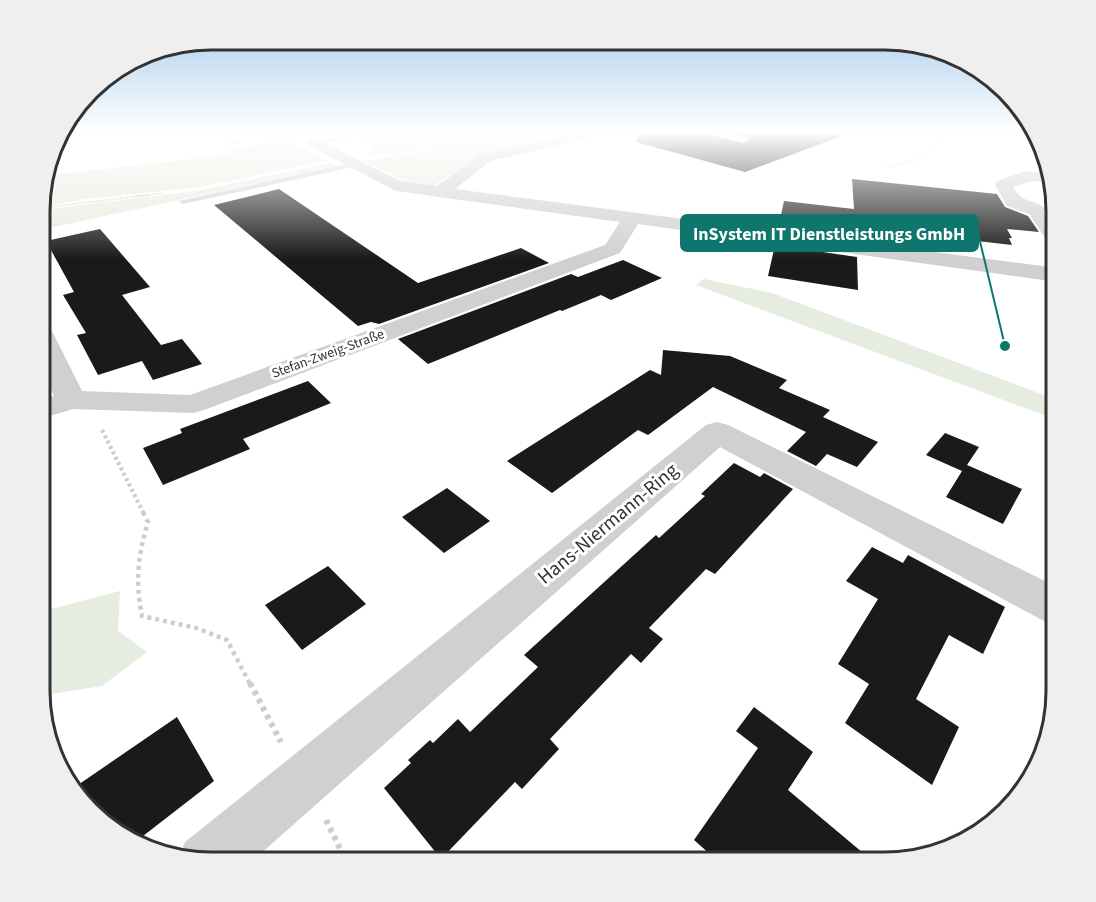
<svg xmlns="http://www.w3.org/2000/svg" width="1096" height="902" font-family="'Source Sans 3',sans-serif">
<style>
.green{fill:#e6ecdf}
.building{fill:#1a1a1a}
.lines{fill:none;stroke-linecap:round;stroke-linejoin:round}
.path-far4{stroke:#cdcdcd;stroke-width:1.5;stroke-dasharray:1.5 1.5;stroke-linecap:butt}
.path-far3{stroke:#cdcdcd;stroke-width:2;stroke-dasharray:1.5 1.5;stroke-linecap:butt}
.path-far2{stroke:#cdcdcd;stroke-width:4;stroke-dasharray:3 3;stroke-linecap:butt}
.path-far1{stroke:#cdcdcd;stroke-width:4.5;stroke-dasharray:4 4;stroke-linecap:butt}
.path{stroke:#cdcdcd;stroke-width:6;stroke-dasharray:4.5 4.5;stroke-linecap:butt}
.service{fill:#d0d0d0;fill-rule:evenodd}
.minor{fill:#d0d0d0;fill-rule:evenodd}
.labels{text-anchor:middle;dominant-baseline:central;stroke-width:6;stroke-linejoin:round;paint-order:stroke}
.far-street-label{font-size:14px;fill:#333;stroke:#fff}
.near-street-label{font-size:20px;fill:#333;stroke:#fff}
.rim{fill:none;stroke:#333;stroke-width:3}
.leader{fill:none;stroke:#0f766e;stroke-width:2}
.callout-dot{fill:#0f766e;stroke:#fff;stroke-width:2}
.callout{fill:#0f766e;stroke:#0f766e;stroke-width:2}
.callout-label{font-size:18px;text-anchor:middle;font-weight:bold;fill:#fff}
</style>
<rect width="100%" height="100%" fill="#fff"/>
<path class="green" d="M390,133H487L418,150L367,156L374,148L358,139Z
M496,133H582L479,157L433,186L407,182L363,161L423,151Z
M278,140H292L298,143L295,145L326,161L201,187L85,199L40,207L41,187L44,176L226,155L232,149Z
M331,163L337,166L40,230V210L195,191Z
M704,279L772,293L1057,400V420L696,285Z
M120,591L118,631L147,652L102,686L39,696L40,612Z"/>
<path class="building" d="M638,133H712L713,135L743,143L749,138L731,133H841L842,136L745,172L636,142Z
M852,179L997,194L1005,207L1028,216L1039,232L1007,229L1012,238H1009L1012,245L977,241L979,245L920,238L918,229L857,222V239L778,229L784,201L854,209Z
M279,189L418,283L521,248L549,263L379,324L371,322L358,326L214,205Z
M100,229L150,287L122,295L161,345L182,339L202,364L153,380L142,361L98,375L77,335L86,333L63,295L74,292L46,241Z
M775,245L857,257L858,290L768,276Z
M623,260L662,278L611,300L601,295L562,311L560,310L428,364L398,339L571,274L578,277Z
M663,350L730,356L787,380L779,388L830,410L823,417L878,442L857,467L827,454L816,466L787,451L806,432L713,387L648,435L638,430L552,493L507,461L650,370L661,375Z
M308,381L331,403L243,439L250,449L163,485L143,448L182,433L180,429Z
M945,433L979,447L967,465L1022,489L1003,524L946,497L962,471L926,455Z
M734,463L760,477L764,473L793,489L715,574L706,569L649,628L663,639L641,663L631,654L550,739L559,749L522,789L515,782L441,859L384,788L411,763L408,760L430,740L433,743L458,719L470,732L538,667L524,655L656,535L659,538L705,496L701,494Z
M447,488L490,521L444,553L402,517Z
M872,547L903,563L908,555L1005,607L983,654L949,635L916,699L959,727L932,785L845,723L869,684L838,664L878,599L846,581Z
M328,566L366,604L302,650L265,605Z
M754,707L813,752L788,790L875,863H720L694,840L758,748L736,731Z
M177,717L214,781L134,843L89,813L72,789Z"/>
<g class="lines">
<path class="path-far4" d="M393,154L465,140
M884,168L923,158L945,133
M134,196L137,189L143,186
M137,196L164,193"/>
<path class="path-far3" d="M40,208L149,195
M40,246L43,253L40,255"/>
<path class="path-far2" d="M102,430L144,514"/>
<path class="path-far1" d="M143,512L148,522C138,555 135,582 142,616L196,628L227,640L250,684"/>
<path class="path" d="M250,683L281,742
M326,820L347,863"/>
<path class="service" d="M216,133H223L240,143L233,145Z
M361,133H373L314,145L310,143Z
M714,133H724L747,139L744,141Z
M355,162L359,164L358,166L183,204L179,201Z"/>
<path class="minor" d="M578,133H601L599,136L490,161L455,189L1057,268V282L638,224L620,253L204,410L193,413L73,409L40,419V400L54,396L40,363V325L49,328L53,333L82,391L190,395L605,245L620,222L396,191L309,146L307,143L309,140H319L400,181L437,186L480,155Z
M1026,171L1050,173L1052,183L1033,181L1013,187C1022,202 1026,198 1040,205C1055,213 1057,232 1057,247L1050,245L1029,214L1007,206L995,185L997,181Z
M717,422L728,425L1057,587V625L1042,620L720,447L250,863H199L179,858L185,842L706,425Z"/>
</g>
<linearGradient id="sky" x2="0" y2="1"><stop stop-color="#9ec6ea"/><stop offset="0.51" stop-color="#fff"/><stop offset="1" stop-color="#fff" stop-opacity="0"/></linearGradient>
<rect width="1096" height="259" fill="url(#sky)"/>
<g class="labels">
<g class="far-street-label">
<text transform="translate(328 354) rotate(-20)">Stefan-Zweig-Straße</text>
</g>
<g class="near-street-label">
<text transform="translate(608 524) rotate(-40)">Hans-Niermann-Ring</text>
</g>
</g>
<path d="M0 0H1096V902H0ZM211 50H885A161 161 0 0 1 1046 211V691A161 161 0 0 1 885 852H211A161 161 0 0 1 50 691V211A161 161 0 0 1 211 50Z" fill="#efefef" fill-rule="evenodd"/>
<path class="rim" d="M211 50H885A161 161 0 0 1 1046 211V691A161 161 0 0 1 885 852H211A161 161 0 0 1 50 691V211A161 161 0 0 1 211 50Z"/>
<path class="leader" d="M1005 346L978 233"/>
<circle class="callout-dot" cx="1005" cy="346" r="6"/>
<rect class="callout" x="681" y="215" width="297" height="36" rx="6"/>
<g class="callout-label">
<text x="829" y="240">InSystem IT Dienstleistungs GmbH</text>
</g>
</svg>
